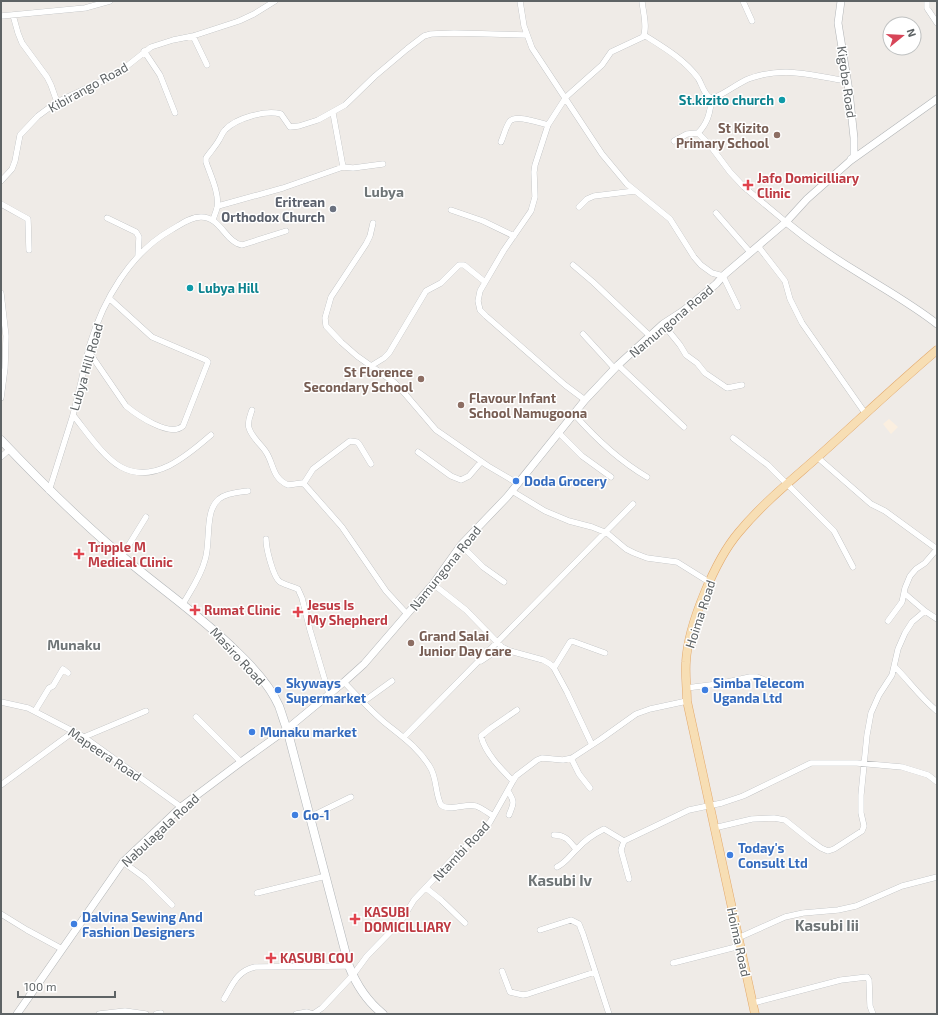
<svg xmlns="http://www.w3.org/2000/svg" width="938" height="1015" font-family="'Exo 2',sans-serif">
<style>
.commercial{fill:#fbefe0}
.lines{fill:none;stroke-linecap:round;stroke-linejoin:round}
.minor-casing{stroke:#b2b5b7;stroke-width:6}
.tertiary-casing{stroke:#b2b5b7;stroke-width:8}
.secondary-casing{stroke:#b1b5b8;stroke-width:9}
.primary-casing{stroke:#e3a96c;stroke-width:9}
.minor{stroke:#fff;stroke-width:5.5}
.tertiary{stroke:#fff;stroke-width:7}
.secondary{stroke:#fff;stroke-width:8}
.primary{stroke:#f7deb4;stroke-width:8}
.culture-dot{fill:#0f9aa8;stroke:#fff;stroke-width:1.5}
.education-dot{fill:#8d6e63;stroke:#fff;stroke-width:1.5}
.health-dot{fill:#e0444e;stroke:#fff;stroke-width:1.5}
.worship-dot{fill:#6b7280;stroke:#fff;stroke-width:1.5}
.shop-dot{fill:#3f7fe0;stroke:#fff;stroke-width:1.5}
.labels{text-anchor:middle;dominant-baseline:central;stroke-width:3;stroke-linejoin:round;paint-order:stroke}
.street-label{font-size:13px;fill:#5e6365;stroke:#fff}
.culture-label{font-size:13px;font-weight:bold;fill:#0d838f;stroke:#fff;text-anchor:end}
.education-label{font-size:13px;font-weight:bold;fill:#785e54;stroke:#fff;text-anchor:end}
.health-label{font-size:13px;font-weight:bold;fill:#be3a42;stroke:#fff;text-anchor:start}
.worship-label{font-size:13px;font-weight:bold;fill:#5b616d;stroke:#fff;text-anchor:end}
.shop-label{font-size:13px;font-weight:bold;fill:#366cbe;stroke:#fff;text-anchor:start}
.neighbourhood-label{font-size:14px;font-weight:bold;fill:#6f7577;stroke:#fff}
.quarter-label{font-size:15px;font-weight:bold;fill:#6f7577;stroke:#fff}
</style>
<rect width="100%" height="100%" fill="#efebe7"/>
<path class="commercial" d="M889,419L898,427L891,434L883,424Z"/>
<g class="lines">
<defs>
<path id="minor" d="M520,1L524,26L532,48L602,154L627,184L670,219L694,257L701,265L712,273L723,276L738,307
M743,1L752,21
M927,1V8L937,23
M13,15L18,33L22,43L47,77L51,85L57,102
M1,16L85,8L110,1
M644,35C663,47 684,59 698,78C702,84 704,95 711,98L716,97C727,92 737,84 748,79C785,65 811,76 848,81
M193,36L207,65
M144,51L160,75L175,113
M333,113L343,167
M698,133C707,124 711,111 711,98
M674,141L687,134L698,133L709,144L730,172L744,187L786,222
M501,142C504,135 506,126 510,121C516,114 540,123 548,125
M1,181L12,169L15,161L20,135L38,116L57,102L117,74L151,47L173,40L193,36L239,21L254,14L275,1
M1,204L28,219L29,250
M218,206L283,188L343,167L353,168L383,164
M579,207L587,199L594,196L635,191
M451,210L483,221L514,236
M716,213L750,252
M107,218L136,232L139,237L138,256
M213,220C214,216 216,212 217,208C220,194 210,174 206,162V158C210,152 215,147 219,140C221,137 222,133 225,130C236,118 265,110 281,114L290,127L299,126L318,120L345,105L375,76L407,49L424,36L431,34L454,33L526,35
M373,223L370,236L366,244L331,297L325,318L326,326L341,342L357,356L395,383L406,395L436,430L488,466L517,483
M758,246L785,281L790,299L802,323L865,413
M573,265L593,282L650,336
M1,293L6,336L5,368L1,398
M663,324L680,345L686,355L697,363L705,373L727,388L742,385
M583,334L615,369
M89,352L126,406C137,415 170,438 183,426L208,362L206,360L152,337L109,298
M618,365L684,427
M371,366L384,358L389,353L426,291L441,283L459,265H464L485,282
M585,400L565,385L486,316L480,310L478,301L480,291L504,250L531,211L535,197L534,172L535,165L548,125L566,97L602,65L611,52L643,37C648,28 643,12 642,1
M252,410C250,416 247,422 249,428C252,438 261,444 266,452C274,464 272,478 288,485L302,483L305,485L342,527L386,591L407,614
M574,414C596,439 618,460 647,477
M73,415C86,431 103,457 121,467C154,485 188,455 211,435
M558,432L582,456L611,477
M733,438L768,465L834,531L853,567
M418,452L451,476L461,480L469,476L481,462
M1,457L10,449
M817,457L871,504L885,511L937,549L925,563L916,569L910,576L905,588L902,602L888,621
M304,483L313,469L350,441L357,442L359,444L371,464
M49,491C57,465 65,440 73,415C79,392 84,368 90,344C103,301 130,253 171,230C180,225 190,217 201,217C221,217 225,242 242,245L286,231
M512,491L545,511L569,521L592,527L607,533L626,549L634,553L647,558L677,562L709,582
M266,539C266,548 273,577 280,582C286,585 293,587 298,589L302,598L310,630L329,694
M461,545L483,567L504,582
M122,556L146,517
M433,584L466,610L502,647L510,651L543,660L550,664L554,668L567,692L592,745
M904,593L925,611L937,619
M183,604C191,590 201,576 205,560C211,543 204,511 219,499C226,493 240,492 248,491
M481,661L502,647
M895,667C909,681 921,698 937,711
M554,668L570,642L572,641L605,653
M344,682C357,696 370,710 384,722C401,736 418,747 430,767C437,778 435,793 441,805C450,812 465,803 476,806C482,808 488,813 493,816
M686,688L718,684L750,677H757L783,687
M1,702L28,708L84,737L181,807
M363,702L392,681
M35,711L49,688L53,686L63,669L68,673
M196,717L241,762
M84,737L146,711
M404,737L633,504
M571,758L579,774L590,788
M513,781C501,769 485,753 481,736L491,728L517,710
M1,785L73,732
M508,791C515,802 514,803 509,815
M310,817L351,797
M714,828L752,819L774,818L785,820L810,840L821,848L828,851L834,849L862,831L864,826L861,813V795L867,735L871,713L879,695L892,675L898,649L905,633L912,622L925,611
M554,835C566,835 569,841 576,849
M123,862L145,878L172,905
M557,867C567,862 570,855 578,848C585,840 594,834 604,829L624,841
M629,879L621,850L624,841L689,810L722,803L743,796L811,763H857L902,767L928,775L937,782
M426,888L441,900L465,923
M257,893L326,876
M1,914L27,930L62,949
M540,930L571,920L579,924L583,934L609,1014
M738,938L785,917L803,913L838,910L856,906L902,886L937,877
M673,963L740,946
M502,971L510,992L523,995L528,994L595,972
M224,999C233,984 237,971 255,967L349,966
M753,1003L841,980L867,977L869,980L870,1006L873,1014
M99,1014L125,1011L146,1014
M156,1014L161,1013
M296,1014L307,1012L313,1014L322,1008L353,975L367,956L401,921L414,900L459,852L481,834L490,822L513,781L516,776L537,760L542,758L563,760L572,758L601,739L636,714L650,709L687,701"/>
<path id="tertiary" d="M841,1L838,23L849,91L854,138V157L851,159
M786,222C809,241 834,258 859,273C886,290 913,305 937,324
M17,1014L123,862L181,807L241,762L287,729L344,682L364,664L433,584L461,545L507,497L585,400L618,365L663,324L683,311L716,284L724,275L786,222L807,199L850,161L937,99"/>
<path id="secondary" d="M1,440C38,479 74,515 115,550C155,585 199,614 236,651C253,667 270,685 279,706C282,714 284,722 287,729L349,966C356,984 368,1002 383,1014"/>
<path id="primary" d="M755,1014L687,701C687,689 685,675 686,662C688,625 715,560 739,532C763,503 792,480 820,455C859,420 897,384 937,350"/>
</defs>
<use href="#minor" class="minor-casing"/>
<use href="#tertiary" class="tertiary-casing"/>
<use href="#secondary" class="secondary-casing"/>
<use href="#primary" class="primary-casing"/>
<use href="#minor" class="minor"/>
<use href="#tertiary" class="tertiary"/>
<use href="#secondary" class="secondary"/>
<use href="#primary" class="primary"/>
</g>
<g class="culture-dot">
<circle cx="782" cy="100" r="4"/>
<circle cx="190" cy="288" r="4"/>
</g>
<g class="education-dot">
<circle cx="777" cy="135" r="4"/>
<circle cx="421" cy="379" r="4"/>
<circle cx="461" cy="405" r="4"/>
<circle cx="411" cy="643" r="4"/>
</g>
<g class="health-dot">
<path d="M746 179h4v4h4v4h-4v4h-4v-4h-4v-4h4z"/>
<path d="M77 548h4v4h4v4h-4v4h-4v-4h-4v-4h4z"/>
<path d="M193 604h4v4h4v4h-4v4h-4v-4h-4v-4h4z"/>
<path d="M296 606h4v4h4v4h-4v4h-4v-4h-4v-4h4z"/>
<path d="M353 913h4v4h4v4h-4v4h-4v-4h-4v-4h4z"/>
<path d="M269 952h4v4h4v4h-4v4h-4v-4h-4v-4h4z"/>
</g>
<circle class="worship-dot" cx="333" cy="209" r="4"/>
<g class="shop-dot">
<circle cx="516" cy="481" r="4"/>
<circle cx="278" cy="690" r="4"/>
<circle cx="705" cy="690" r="4"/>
<circle cx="252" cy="732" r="4"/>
<circle cx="295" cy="815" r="4"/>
<circle cx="730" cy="855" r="4"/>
<circle cx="74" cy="924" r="4"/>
</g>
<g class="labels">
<g class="street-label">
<text transform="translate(847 82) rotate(82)">Kigobe Road</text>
<text transform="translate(88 87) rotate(-29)">Kibirango Road</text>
<text transform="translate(671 321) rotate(-40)">Namungona Road</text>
<text transform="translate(86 367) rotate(-74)">Lubya Hill Road</text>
<text transform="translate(445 568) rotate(-51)">Namungona Road</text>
<text transform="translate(700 614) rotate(-72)">Hoima Road</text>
<text transform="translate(238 656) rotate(47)">Masiro Road</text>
<text transform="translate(105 754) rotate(34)">Mapeera Road</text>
<text transform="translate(160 830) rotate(-43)">Nabulagala Road</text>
<text transform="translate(461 851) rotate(-47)">Ntambi Road</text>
<text transform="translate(739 942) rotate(78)">Hoima Road</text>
</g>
<g class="culture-label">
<text x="774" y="100">St.kizito church</text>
<text x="198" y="288" text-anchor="start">Lubya Hill</text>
</g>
<g class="education-label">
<text x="769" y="128">St Kizito<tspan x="769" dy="15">Primary School</tspan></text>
<text x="413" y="372">St Florence<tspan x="413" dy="15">Secondary School</tspan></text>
<text x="469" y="398" text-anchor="start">Flavour Infant<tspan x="469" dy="15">School Namugoona</tspan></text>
<text x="419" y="636" text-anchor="start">Grand Salai<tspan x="419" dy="15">Junior Day care</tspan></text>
</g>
<g class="health-label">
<text x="757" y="178">Jafo Domicilliary<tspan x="757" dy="15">Clinic</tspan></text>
<text x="88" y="547">Tripple M<tspan x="88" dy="15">Medical Clinic</tspan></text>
<text x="307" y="605">Jesus Is<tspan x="307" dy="15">My Shepherd</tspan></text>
<text x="204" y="610">Rumat Clinic</text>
<text x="364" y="912">KASUBI<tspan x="364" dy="15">DOMICILLIARY</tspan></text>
<text x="280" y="958">KASUBI COU</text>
</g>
<g class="worship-label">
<text x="325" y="202">Eritrean<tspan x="325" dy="15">Orthodox Church</tspan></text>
</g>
<g class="shop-label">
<text x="524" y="481">Doda Grocery</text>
<text x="286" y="683">Skyways<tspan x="286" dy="15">Supermarket</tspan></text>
<text x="713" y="683">Simba Telecom<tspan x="713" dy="15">Uganda Ltd</tspan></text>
<text x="260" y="732">Munaku market</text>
<text x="303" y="815">Go-1</text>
<text x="738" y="848">Today's<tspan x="738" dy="15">Consult Ltd</tspan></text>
<text x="82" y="917">Dalvina Sewing And<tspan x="82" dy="15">Fashion Designers</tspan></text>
</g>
<g class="neighbourhood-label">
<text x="384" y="191">Lubya</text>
<text x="74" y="644">Munaku</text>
</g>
<g class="quarter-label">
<text x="560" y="880">Kasubi Iv</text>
<text x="827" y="925">Kasubi Iii</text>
</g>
</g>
<rect width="938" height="1015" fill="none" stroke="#5e6365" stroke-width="4"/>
<g transform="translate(902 36) rotate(72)"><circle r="19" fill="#ffffff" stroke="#bfc1c1"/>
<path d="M0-3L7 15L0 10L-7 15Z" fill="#d74558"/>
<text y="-6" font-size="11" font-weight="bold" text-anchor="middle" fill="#5e6365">N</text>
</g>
<path d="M18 991v6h97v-6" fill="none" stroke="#5e6365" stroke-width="2"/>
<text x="24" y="991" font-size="12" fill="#5e6365" stroke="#ffffff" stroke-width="3" paint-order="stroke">100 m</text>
</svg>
